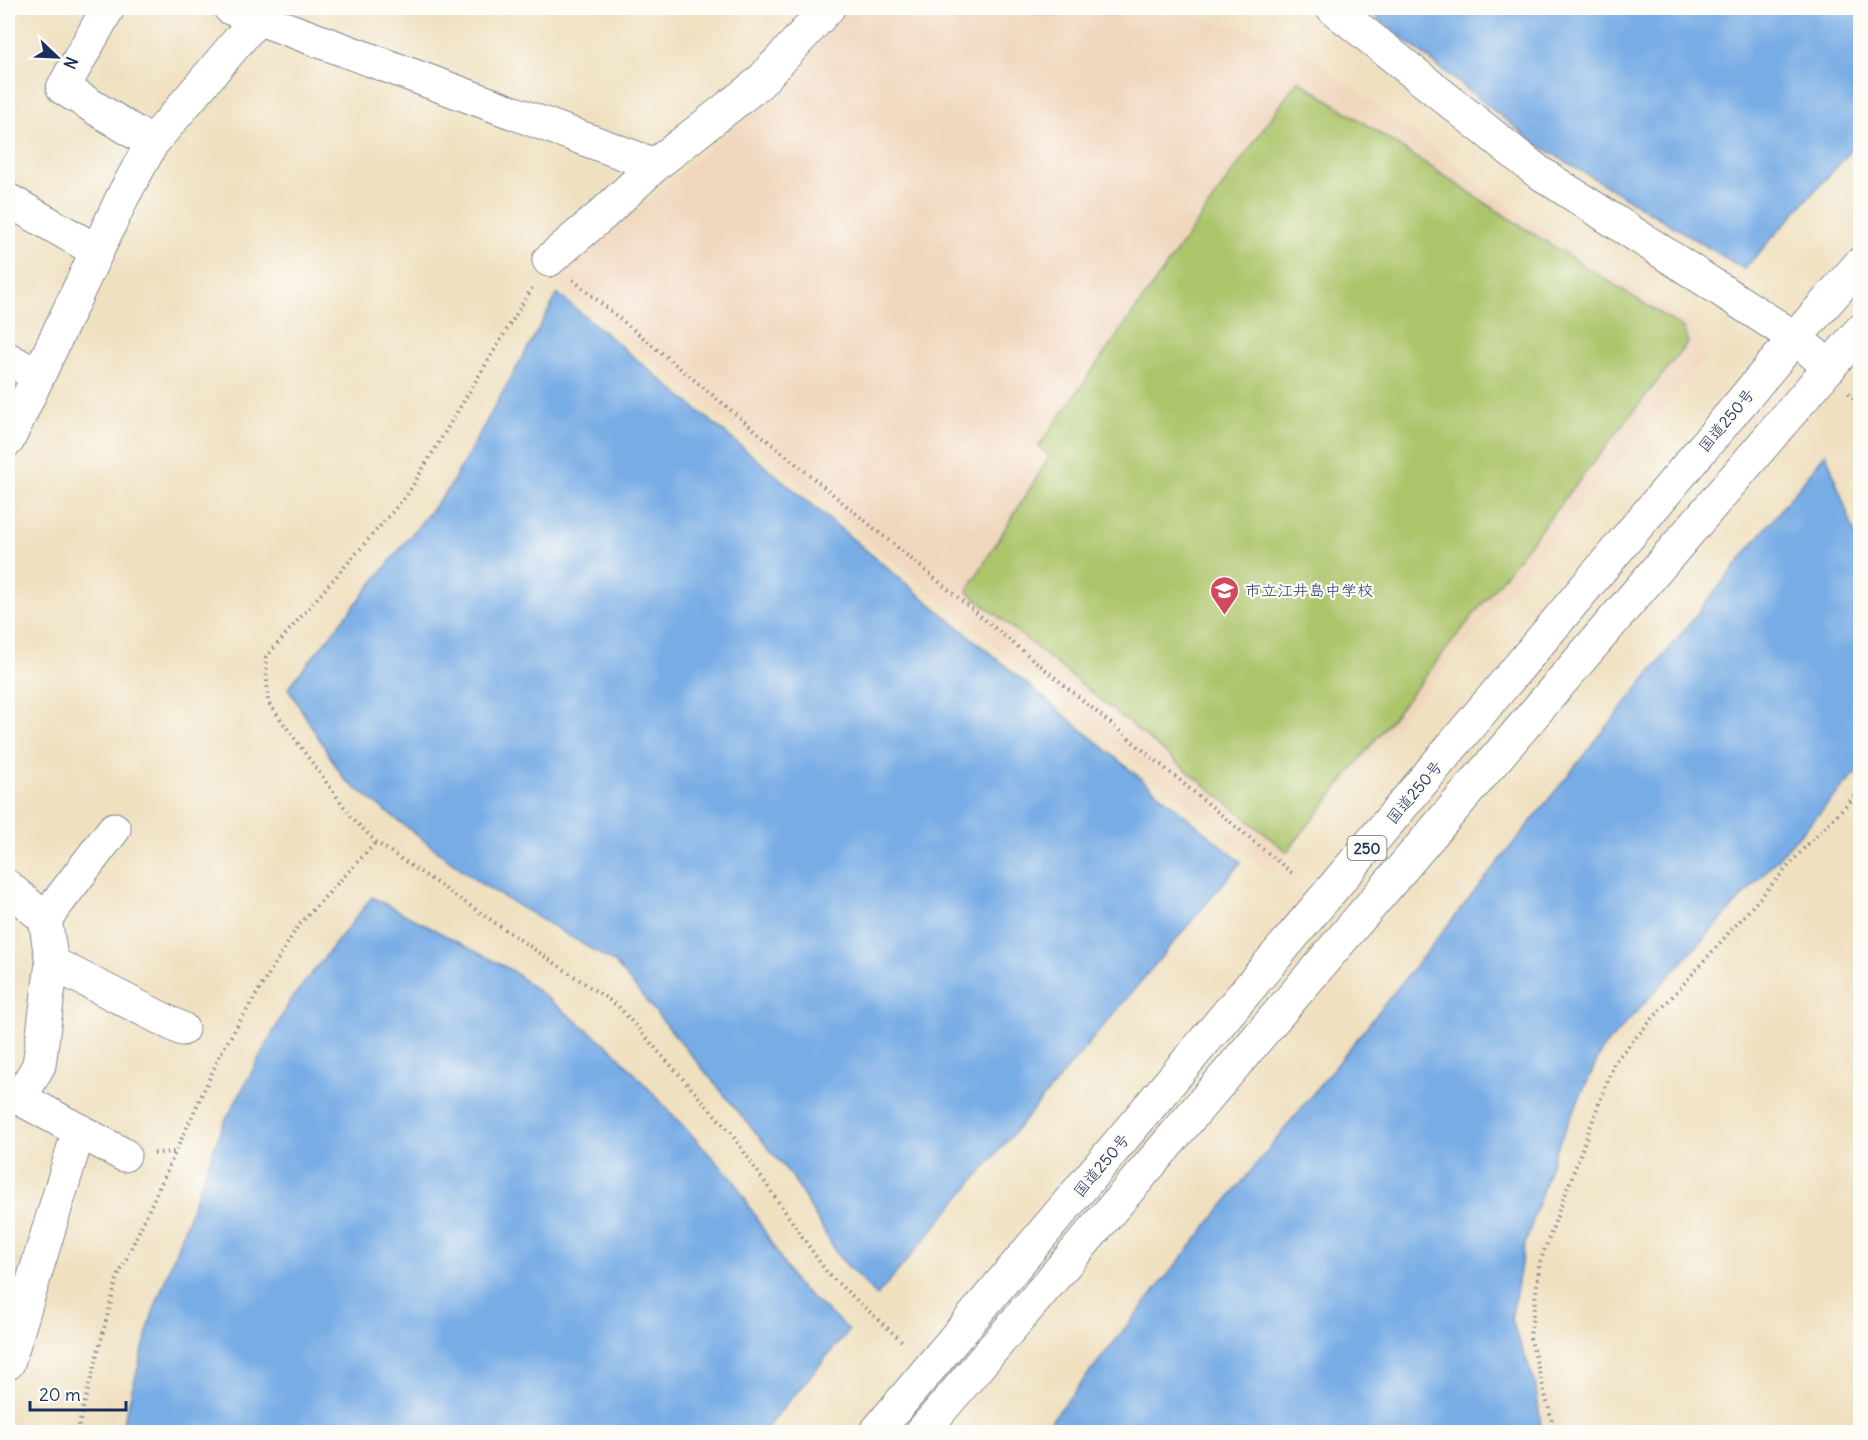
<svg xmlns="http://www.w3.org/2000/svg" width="1868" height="1440" font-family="Delius,'Klee One',sans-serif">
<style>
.built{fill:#f0d6bc}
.pitch{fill:#acc56b;stroke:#647a64;stroke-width:1.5}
.water{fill:#77ace5;stroke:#496ea2;stroke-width:1.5}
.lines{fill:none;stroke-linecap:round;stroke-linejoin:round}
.minor-casing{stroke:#85888f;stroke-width:35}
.highway-casing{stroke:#85888f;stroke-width:35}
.path{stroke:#85888f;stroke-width:4;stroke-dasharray:1.5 4.5;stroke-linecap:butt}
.minor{stroke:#fff;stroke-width:33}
.highway{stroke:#fff;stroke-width:33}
.labels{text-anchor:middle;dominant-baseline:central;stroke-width:4.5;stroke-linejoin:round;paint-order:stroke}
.shield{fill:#fdfcf7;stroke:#5f6c8c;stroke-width:1.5}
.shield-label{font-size:15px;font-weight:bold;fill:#1b2f5e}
.street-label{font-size:16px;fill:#1b2f5e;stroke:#fdfcf7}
.poi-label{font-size:16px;fill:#1b2f5e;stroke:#fdfcf7;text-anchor:start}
</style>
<rect width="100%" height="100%" fill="#fdfcf7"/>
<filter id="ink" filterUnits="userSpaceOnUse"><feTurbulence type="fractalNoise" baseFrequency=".0167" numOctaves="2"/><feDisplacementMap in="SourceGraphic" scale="12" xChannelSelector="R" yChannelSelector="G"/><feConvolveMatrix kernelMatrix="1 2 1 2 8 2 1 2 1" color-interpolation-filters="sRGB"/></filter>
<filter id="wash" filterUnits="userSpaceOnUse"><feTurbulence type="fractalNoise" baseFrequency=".008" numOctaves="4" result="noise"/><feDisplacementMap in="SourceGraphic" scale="24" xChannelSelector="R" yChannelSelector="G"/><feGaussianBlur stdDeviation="1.35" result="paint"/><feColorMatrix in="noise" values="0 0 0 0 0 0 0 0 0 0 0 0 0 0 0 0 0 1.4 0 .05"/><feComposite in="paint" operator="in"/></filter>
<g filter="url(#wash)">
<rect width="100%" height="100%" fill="#efe0c0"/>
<path class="built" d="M847,8H1153L1286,38L1522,216L1698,330L1707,358L1270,874L554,280L771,96Z"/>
<path class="pitch" d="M1298,80L1510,219L1683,328L1688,342L1287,852L967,591L1049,457L1039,446Z"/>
<path class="water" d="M1374,8H1860V141L1744,269L1535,143L1376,17Z
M558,294L1241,862L877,1296L839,1257L793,1178L615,963L478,882L344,779L288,688L449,488Z
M1826,453L1860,549V769L1603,1048L1555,1151L1524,1248L1511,1320L1535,1382L1542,1432H1042Z
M372,897L511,970L612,1049L735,1182L795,1283L849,1330L763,1432H121L152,1315L222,1127L290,1001Z"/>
</g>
<g filter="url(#ink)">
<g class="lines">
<defs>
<path id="minor" d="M108,8L63,88L152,143
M230,8L655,165
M1333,8L1537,171L1795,338L1830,367
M8,200L97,251
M549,260L602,215L655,165L759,83L828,8
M8,359L38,376
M8,440L123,196L152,143L266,8
M8,887L45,919L52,963L39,1065L20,1098
M45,919L114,829
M52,963L182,1029
M8,1092L124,1155
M8,1363L79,1130"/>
<path id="highway" d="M876,1432L1795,338L1860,264
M922,1432L1860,331"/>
</defs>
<use href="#minor" class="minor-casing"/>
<use href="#highway" class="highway-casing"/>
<path class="path" d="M573,280L1292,873
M532,288L407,495L266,657L268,702L353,819L376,842L618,1006L731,1133L828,1274L904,1343
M1849,393L1860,409
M154,1153L175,1152
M77,1432L117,1279L222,1051L298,926L376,842
M1555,1432L1530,1337L1540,1262L1615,1061L1807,845L1860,791"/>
<use href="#minor" class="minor"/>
<use href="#highway" class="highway"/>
</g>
</g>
<defs>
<symbol id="school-pin" viewBox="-11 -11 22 30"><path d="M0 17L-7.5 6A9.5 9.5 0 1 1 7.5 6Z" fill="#d1495b" stroke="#fdfcf7"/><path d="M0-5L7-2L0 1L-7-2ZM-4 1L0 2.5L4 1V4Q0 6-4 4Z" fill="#fff"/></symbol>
</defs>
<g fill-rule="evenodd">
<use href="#school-pin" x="1208" y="574" width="33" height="45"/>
</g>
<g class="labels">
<rect class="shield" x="1347.5" y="836" width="39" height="24" rx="4.5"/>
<g class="shield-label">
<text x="1367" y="848">250</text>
</g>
<g class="street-label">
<text transform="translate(1726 420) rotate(-50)">国道250号</text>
<text transform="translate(1414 792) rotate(-50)">国道250号</text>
<text transform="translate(1101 1165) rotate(-50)">国道250号</text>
</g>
<g class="poi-label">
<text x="1245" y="590">市立江井島中学校</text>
</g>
</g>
<rect width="1868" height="1440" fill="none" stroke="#fdfcf7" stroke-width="30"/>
<g transform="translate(57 57) rotate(113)" stroke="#fdfcf7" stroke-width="4.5" paint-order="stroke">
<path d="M0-4.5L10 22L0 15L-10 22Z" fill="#1b2f5e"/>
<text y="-9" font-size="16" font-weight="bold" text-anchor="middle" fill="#1b2f5e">N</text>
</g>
<path d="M30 1401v9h96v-9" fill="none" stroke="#1b2f5e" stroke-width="3"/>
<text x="39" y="1401" font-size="18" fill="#1b2f5e" stroke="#fdfcf7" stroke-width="4.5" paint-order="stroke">20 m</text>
</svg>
